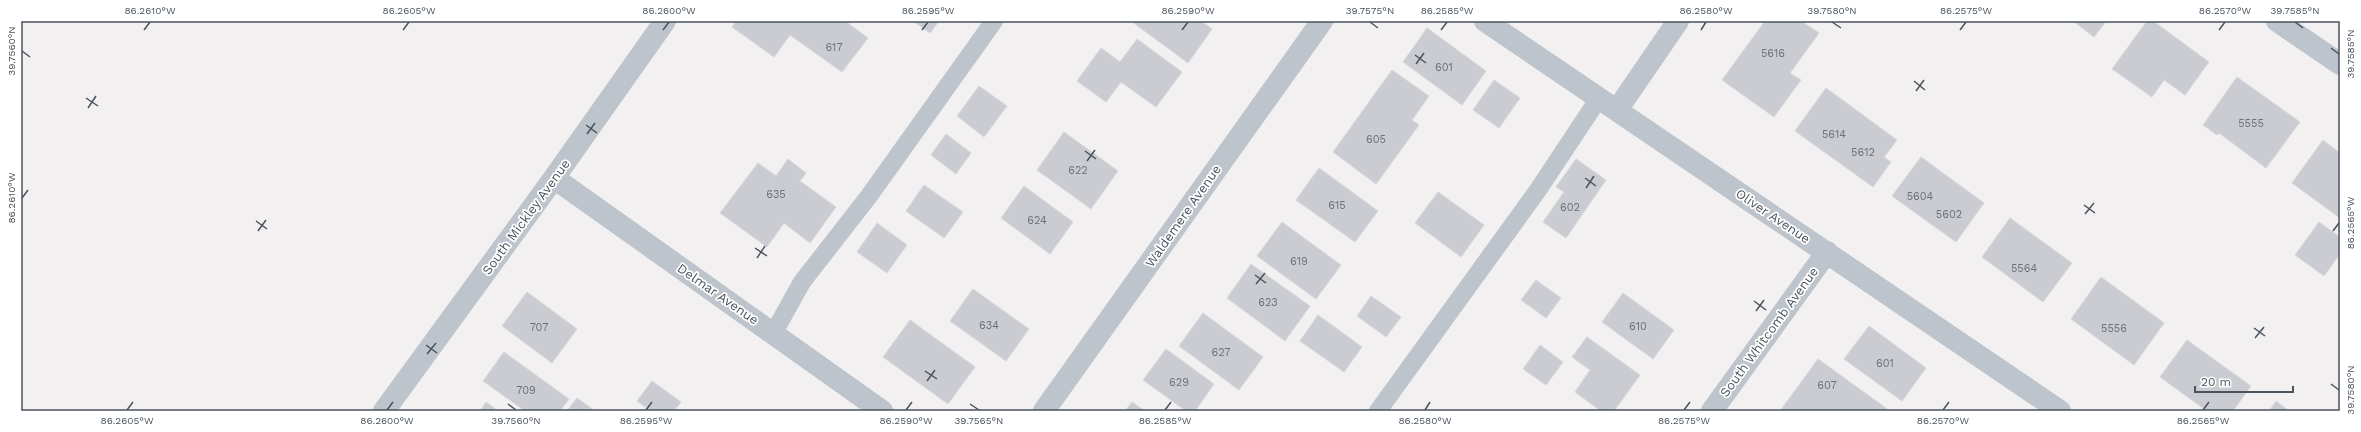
<svg xmlns="http://www.w3.org/2000/svg" width="2361" height="432" font-family="'Work Sans',sans-serif">
<style>
.building{fill:#cbccd2;stroke:#d5d7db}
.lines{fill:none;stroke-linecap:round;stroke-linejoin:round}
.lane{stroke:#bdc4cc;stroke-width:18}
.street{stroke:#bdc4cc;stroke-width:22}
.ticks{fill:none;stroke:#4a535c;stroke-width:1.5}
.labels{text-anchor:middle;dominant-baseline:central;stroke-width:3.5;stroke-linejoin:round;paint-order:stroke}
.number-label{font-size:11px;fill:#6a717a}
.street-label{font-size:13px;fill:#4a535c;stroke:#fff}
.neatline{fill:none;stroke:#4a535c;stroke-width:1.5}
.ticks-label{font-size:10px;text-anchor:middle;fill:#4a535c}
</style>
<rect width="100%" height="100%" fill="#f2f0f0"/>
<path class="building" d="M736,21H845L868,38L842,72L790,35L774,57L732,27Z
M913,21H939L930,33Z
M1131,21H1201L1212,29L1188,63Z
M1765,21H1801L1819,33L1790,73L1801,80L1774,117L1722,80Z
M2073,21H2106L2094,37Z
M2147,21H2153L2209,62L2185,95L2164,80L2152,97L2112,69Z
M1427,28L1486,71L1462,105L1403,62Z
M1137,39L1182,72L1156,107L1121,82L1106,102L1077,81L1101,48L1120,62Z
M1392,70L1429,96L1412,120L1419,125L1376,184L1333,152Z
M2237,77L2300,122L2266,168L2219,133L2217,135L2203,125Z
M1494,80L1520,98L1499,128L1473,110Z
M979,86L1007,106L984,137L957,116Z
M1826,88L1897,140L1884,157L1891,162L1873,187L1795,131Z
M1064,132L1118,171L1091,209L1037,170Z
M946,134L971,153L956,174L931,155Z
M2323,140L2340,153V218L2292,183Z
M1921,157L1984,203L1956,242L1892,196Z
M788,159L806,173L800,181L836,207L810,243L784,223L767,247L720,213L758,163L776,176Z
M1576,159L1606,180L1566,238L1543,222L1564,192L1556,187Z
M1319,168L1378,211L1355,242L1296,200Z
M924,185L963,212L944,238L906,211Z
M1024,186L1073,222L1050,254L1001,218Z
M1438,192L1484,225L1461,257L1415,223Z
M2010,218L2072,263L2043,302L1982,257Z
M1282,222L1341,265L1316,299L1257,256Z
M2319,222L2340,237V254L2324,276L2295,255Z
M877,223L907,245L887,273L857,252Z
M1251,264L1310,306L1285,341L1227,298Z
M2101,277L2164,323L2134,365L2071,319Z
M1536,280L1561,298L1546,318L1521,300Z
M973,289L1029,329L1006,361L950,321Z
M527,292L577,329L552,363L502,326Z
M1623,293L1674,330L1653,359L1602,322Z
M1371,296L1401,317L1386,337L1357,316Z
M1203,313L1263,357L1239,390L1179,346Z
M1318,315L1362,347L1344,372L1300,341Z
M910,320L975,367L948,404L883,357Z
M1869,326L1926,368L1902,401L1844,359Z
M1587,337L1640,375L1614,411H1601L1575,392L1590,370L1572,357Z
M2187,340L2251,386L2233,411H2207L2160,377Z
M1540,345L1563,362L1546,385L1523,369Z
M1166,349L1214,384L1195,411H1186L1143,380Z
M504,352L569,399L560,411H525L483,381Z
M1818,359L1890,411H1780Z
M652,381L681,402L674,411H651L637,401Z
M577,398L595,411H567Z
M2276,401L2289,411H2269Z
M486,402L498,411H480Z
M1132,402L1145,411H1125Z"/>
<g class="lines">
<path class="lane" d="M773,334L802,282L869,196L994,21
M1378,411L1538,190L1599,98"/>
<path class="street" d="M1485,21L2060,411
M2277,21L2340,64
M1617,110L1678,21
M554,178L882,411
M384,411L554,178L665,21
M1044,411L1322,21
M1712,411L1827,252"/>
</g>
<path class="ticks" d="M1370,22L1378,28M1832,22L1841,28M2295,22L2303,28M144,30L150,22M403,30L409,22M663,30L669,22M922,30L928,22M1182,30L1188,22M1441,30L1447,22M1701,30L1706,22M1960,30L1966,22M2219,30L2225,22M2331,48L2339,54M22,51L30,57M1415,55L1426,63M1416,64L1424,53M1914,81L1925,90M1916,91L1924,80M86,98L98,106M88,108L96,96M586,125L597,133M587,134L595,123M1085,151L1096,159M1087,161L1095,150M1585,178L1596,186M1586,188L1594,176M22,198L28,190M2084,205L2095,213M2085,214L2094,203M256,221L267,229M258,231L266,220M2333,231L2339,223M755,248L767,256M757,258L765,246M1255,275L1266,283M1256,284L1265,273M1754,301L1766,310M1756,311L1764,300M2254,328L2265,336M2255,338L2264,327M426,345L437,353M427,354L436,343M925,371L937,379M927,381L935,370M2331,384L2339,390M508,404L516,410M970,404L979,410M127,410L133,402M387,410L393,402M646,410L652,402M906,410L912,402M1165,410L1171,402M1425,410L1430,402M1684,410L1690,402M1943,410L1949,402M2203,410L2209,402"/>
<g class="labels">
<g class="number-label">
<text x="834" y="47">617</text>
<text x="1773" y="53">5616</text>
<text x="1444" y="67">601</text>
<text x="2251" y="123">5555</text>
<text x="1834" y="134">5614</text>
<text x="1376" y="139">605</text>
<text x="1863" y="152">5612</text>
<text x="1078" y="170">622</text>
<text x="776" y="194">635</text>
<text x="1920" y="196">5604</text>
<text x="1337" y="205">615</text>
<text x="1570" y="207">602</text>
<text x="1949" y="214">5602</text>
<text x="1037" y="220">624</text>
<text x="1299" y="261">619</text>
<text x="2024" y="268">5564</text>
<text x="1268" y="302">623</text>
<text x="989" y="325">634</text>
<text x="1638" y="326">610</text>
<text x="539" y="327">707</text>
<text x="2114" y="328">5556</text>
<text x="1221" y="352">627</text>
<text x="1885" y="363">601</text>
<text x="1179" y="382">629</text>
<text x="1827" y="385">607</text>
<text x="526" y="390">709</text>
</g>
<g class="street-label">
<text transform="translate(1183 216) rotate(-55)">Waldemere Avenue</text>
<text transform="translate(1773 216) rotate(34)">Oliver Avenue</text>
<text transform="translate(526 217) rotate(-54)">South Mickley Avenue</text>
<text transform="translate(718 294) rotate(35)">Delmar Avenue</text>
<text transform="translate(1769 332) rotate(-54)">South Whitcomb Avenue</text>
</g>
</g>
<rect width="2361" height="432" fill="none" stroke="#ffffff" stroke-width="44"/>
<path d="M2195 386v6h98v-6" fill="none" stroke="#4a535c" stroke-width="2"/>
<text x="2201" y="386" font-size="12" fill="#4a535c" stroke="#ffffff" stroke-width="3" paint-order="stroke">20 m</text>
<rect x="22" y="22" width="2317" height="388" class="neatline"/>
<g class="ticks-label">
<text x="150" y="14">86.2610°W</text>
<text x="409" y="14">86.2605°W</text>
<text x="669" y="14">86.2600°W</text>
<text x="928" y="14">86.2595°W</text>
<text x="1188" y="14">86.2590°W</text>
<text x="1370" y="14">39.7575°N</text>
<text x="1447" y="14">86.2585°W</text>
<text x="1706" y="14">86.2580°W</text>
<text x="1832" y="14">39.7580°N</text>
<text x="1966" y="14">86.2575°W</text>
<text x="2225" y="14">86.2570°W</text>
<text x="2295" y="14">39.7585°N</text>
<text transform="translate(11 51) rotate(-90)" y="4">39.7560°N</text>
<text transform="translate(2350 54) rotate(-90)" y="4">39.7585°N</text>
<text transform="translate(11 198) rotate(-90)" y="4">86.2610°W</text>
<text transform="translate(2350 223) rotate(-90)" y="4">86.2565°W</text>
<text transform="translate(2350 390) rotate(-90)" y="4">39.7580°N</text>
<text x="127" y="424">86.2605°W</text>
<text x="387" y="424">86.2600°W</text>
<text x="516" y="424">39.7560°N</text>
<text x="646" y="424">86.2595°W</text>
<text x="906" y="424">86.2590°W</text>
<text x="979" y="424">39.7565°N</text>
<text x="1165" y="424">86.2585°W</text>
<text x="1425" y="424">86.2580°W</text>
<text x="1684" y="424">86.2575°W</text>
<text x="1943" y="424">86.2570°W</text>
<text x="2203" y="424">86.2565°W</text>
</g>
</svg>
